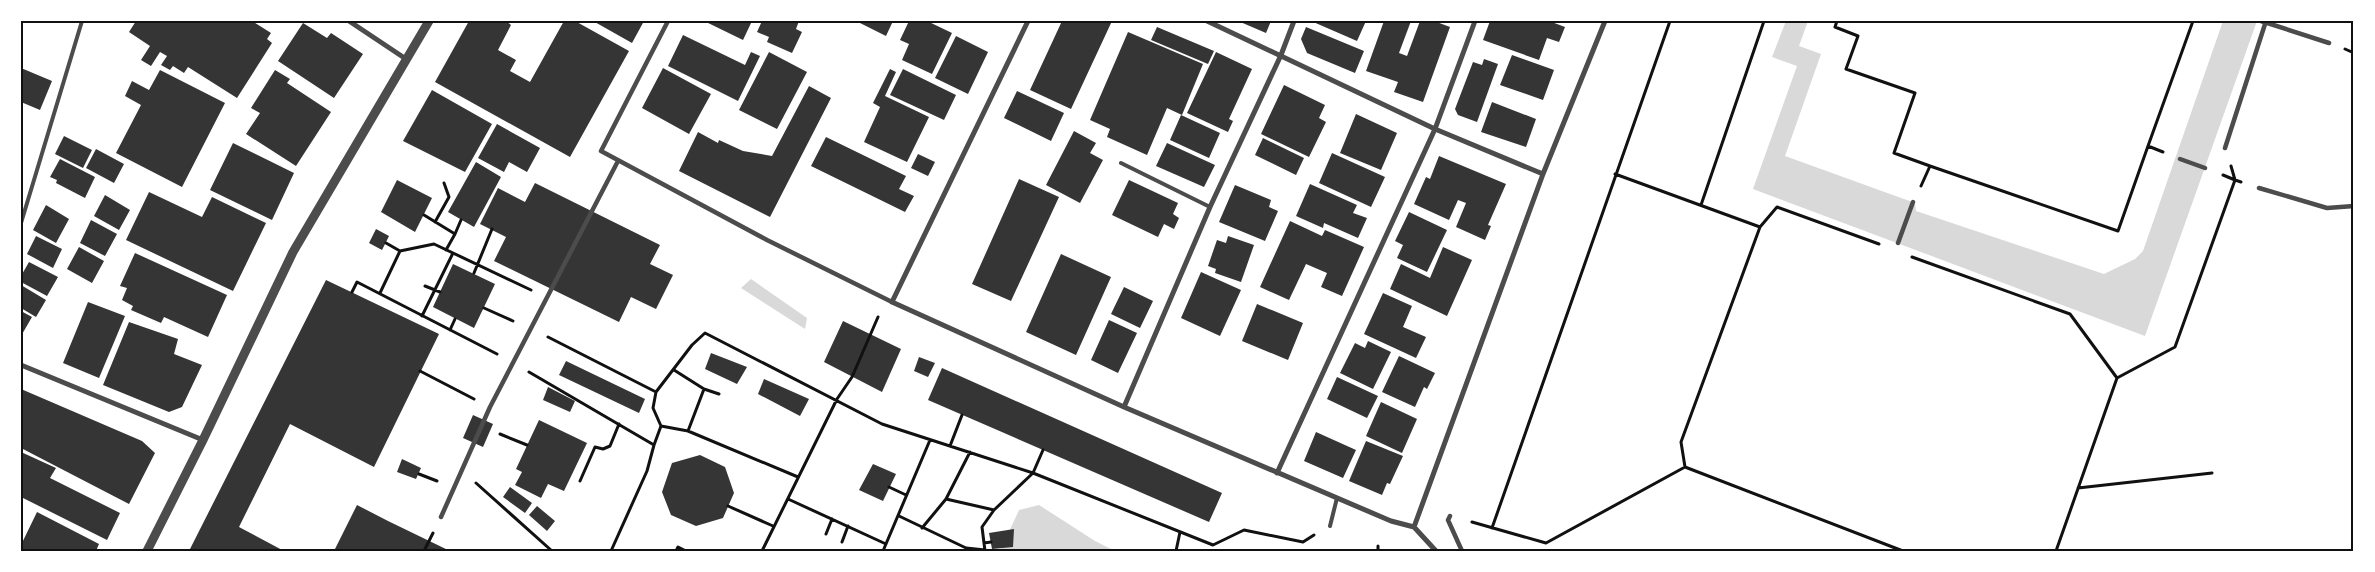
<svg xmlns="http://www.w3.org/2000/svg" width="2375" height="572" font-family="'Zilla Slab',serif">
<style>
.water{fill:#d9d9d9}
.building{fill:#353535}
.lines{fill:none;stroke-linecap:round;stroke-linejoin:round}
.path{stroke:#111;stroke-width:3}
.service{stroke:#4c4c4c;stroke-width:4}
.pedestrian{stroke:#4c4c4c;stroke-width:4.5}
.minor{stroke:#4c4c4c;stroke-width:5}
.tertiary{stroke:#4c4c4c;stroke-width:9}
.neatline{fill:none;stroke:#111;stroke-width:2}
</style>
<rect width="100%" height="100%" fill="#fff"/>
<path class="water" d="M1786,21H1808L1799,46L1821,54L1785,156L1915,203L1916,211L2104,274L2135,259L2143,251L2223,21H2257L2145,336L1753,189L1797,66L1772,57Z
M751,279L807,318L805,329L741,288Z
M1039,505L1095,541L1115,551H1000L1019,510Z"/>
<path class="building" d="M136,21H252L271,33L267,39L272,43L237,98L188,67L184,73L173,66L170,70L161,65L167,56L160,52L151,66L141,60L150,46L129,32Z
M469,21H506L511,25L498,50L516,60L510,71L530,82L564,21H575L629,51L570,157L435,82Z
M593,21H644L632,43Z
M704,21H752L743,40Z
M762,21H799L796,29L802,32L792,53L767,42L769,37L757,32Z
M856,21H893L886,36Z
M909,21H927L952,33L932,74L902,60L909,44L900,40Z
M1062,21H1112L1071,109L1030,90Z
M1238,21H1271L1266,33Z
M1311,21H1366L1357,41Z
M1384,21H1411L1399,53L1407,56L1420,21H1434L1450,27L1423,102L1394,92L1398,82L1366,71Z
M1490,21H1549L1565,27L1559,42L1547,38L1539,60L1483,40Z
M303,23L327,38L331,33L363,54L334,98L278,61Z
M1157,27L1214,51L1208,64L1151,40Z
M1306,27L1364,51L1355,73L1307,53L1301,39Z
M1128,32L1203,64L1182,115L1167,108L1147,155L1107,137L1110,129L1090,120Z
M683,35L745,65L751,52L760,56L738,101L668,66Z
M956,36L988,52L968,94L935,78Z
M769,52L807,72L777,129L739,110Z
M1216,52L1252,69L1229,119L1233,121L1228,132L1187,113Z
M1512,55L1554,70L1543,100L1500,85Z
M1484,59L1498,64L1477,122L1458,115L1455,109L1473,62L1482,65Z
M21,68L52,81L40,110L21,102Z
M663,68L711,94L689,134L642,108Z
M890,69L896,72L885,96L929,117L907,162L864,142L880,107L873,103Z
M903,69L956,95L944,120L890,95Z
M160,70L225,103L182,187L116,153L141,105L125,96L132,81L149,90Z
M275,70L290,79L287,83L331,112L296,166L246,134L260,113L251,108Z
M1284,85L1325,105L1319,118L1326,122L1309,157L1261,134Z
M809,86L831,98L770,217L679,171L698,132L718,143L719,140L743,151L772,156Z
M432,90L492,124L465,172L403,141Z
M1017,91L1064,113L1051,141L1004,118Z
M1492,102L1536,119L1526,147L1481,132Z
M1356,114L1397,133L1381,170L1340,153Z
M1181,115L1220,133L1209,158L1170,140Z
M497,124L540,148L527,172L509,162L504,172L478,158Z
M1074,131L1096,143L1090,153L1103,160L1080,203L1046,185Z
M64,136L92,150L83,168L55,154Z
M826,137L906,176L899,189L914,196L905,212L811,166Z
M1263,138L1304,158L1296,175L1255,155Z
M233,143L294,173L272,220L210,190Z
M1167,143L1215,165L1204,187L1156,166Z
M96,149L124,164L114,183L86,168Z
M1332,153L1385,177L1371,207L1319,183Z
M918,154L935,162L928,176L911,168Z
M1439,156L1506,184L1488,225L1491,226L1485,240L1456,227L1466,203L1458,200L1449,220L1414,204L1426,177L1430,179Z
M60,159L95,177L85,198L56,183L57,180L50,177Z
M476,162L501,177L474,227L448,212Z
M1019,179L1059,197L1011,301L972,284Z
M397,180L432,198L415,232L381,212Z
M1129,180L1178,203L1173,214L1179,218L1174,229L1164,224L1158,237L1112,215Z
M535,183L660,245L650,264L673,275L656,309L631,297L619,322L494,261L506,237L480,224L498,188L525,202Z
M1310,184L1357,205L1353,213L1367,218L1358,238L1324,223L1323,228L1296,216Z
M1235,185L1271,200L1269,207L1278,211L1265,241L1219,222Z
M149,192L202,217L212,197L266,223L233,291L126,240Z
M105,195L130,210L119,230L94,216Z
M46,205L69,219L56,243L33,230Z
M1409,212L1447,230L1427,272L1397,258L1403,245L1395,241Z
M91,220L117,234L105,256L80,243Z
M1290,221L1322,236L1325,230L1364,247L1342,296L1321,287L1327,273L1306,264L1289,300L1260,287Z
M376,229L389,236L382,250L369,243Z
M36,236L62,249L53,268L27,254Z
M1228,236L1254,245L1241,282L1215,273L1216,269L1208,266L1217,240L1226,243Z
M79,247L104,261L92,283L67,269Z
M1443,247L1472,260L1447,316L1390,289L1401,264L1430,278Z
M135,253L227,295L208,337L164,317L161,323L131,310L133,306L122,300L127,288L120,286Z
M1061,254L1111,277L1076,355L1026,332Z
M29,262L58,277L47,296L21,282V276Z
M453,264L495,284L474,328L433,307Z
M1201,272L1241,290L1220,336L1181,318Z
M326,280L439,334L374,467L290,424L239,527L284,551H189Z
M21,285L46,300L36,317L21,308Z
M1124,287L1153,301L1140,328L1111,314Z
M1383,293L1412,306L1403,327L1426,337L1416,358L1364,334Z
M88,302L125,316L99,378L63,363Z
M1257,304L1303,323L1288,360L1242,341Z
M21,311L32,317L21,336Z
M1109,320L1137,333L1118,373L1091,360Z
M843,321L901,349L882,392L824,362Z
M129,322L178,339L174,354L202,365L182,407L169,412L103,385Z
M1368,341L1391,352L1373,389L1340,373L1355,343L1365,348Z
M711,353L747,367L737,384L705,369Z
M1399,356L1435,373L1427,389L1424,387L1415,407L1382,392Z
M919,357L935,363L928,377L914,371Z
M566,361L645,399L639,413L559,375Z
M942,368L1222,493L1209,522L928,400Z
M1337,377L1378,396L1367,418L1327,399Z
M764,379L809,399L800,416L758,394Z
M548,387L575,401L570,412L543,400Z
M21,389L142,441L155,453L129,504L21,448Z
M1381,402L1417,419L1402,453L1366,436Z
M473,415L493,424L483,447L463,438Z
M539,420L587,443L564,491L548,484L541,498L515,485L522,472L516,469Z
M1316,432L1356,450L1343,478L1304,461Z
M1366,441L1403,456L1390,484L1387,483L1382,495L1349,481Z
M21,452L56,468L50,478L120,513L107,540L21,497Z
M700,455L725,467L734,493L723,518L696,526L671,515L662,492L672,463Z
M402,459L421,468L416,479L397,472Z
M873,464L896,474L883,501L859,490Z
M510,487L532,503L525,513L503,497Z
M357,505L388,521L450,551H334Z
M537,506L555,521L547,531L529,515Z
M37,512L99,544L96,551L21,550V545Z
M1014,529L1013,547L992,549L989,533Z"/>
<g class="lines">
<path class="path" d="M1837,21L1835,27L1858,36L1846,69L1915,93L1894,153L1930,166
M2345,49L2354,53
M2148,146L2193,21
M2231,166L2235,180L2241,182
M1615,174L1760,227L1681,442L1685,467
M1921,186L1930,166L2118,231L2148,146L2163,152
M1701,205L1764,21
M424,215L455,234L446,250
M435,222L449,197L444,183
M1760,227L1777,207L1879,244
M455,234L461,220
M386,243L400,251L434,244L531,290
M1912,257L2070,314L2117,378
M474,273L492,229
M425,286L440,292
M352,292L357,282L497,354
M380,293L400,251
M484,308L513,321
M422,316L453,253
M450,330L455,319
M548,337L656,392L692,345L705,333L882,424L1033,473L1213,545L1244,530L1303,542L1314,535
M674,370L704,389L688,431
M420,371L474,399
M529,372L654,445L661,426L653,408L656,392
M704,389L719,394
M661,426L688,431L798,477
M500,434L527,445
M950,446L962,415
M419,474L437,481
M580,481L595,447L603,449L610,446L619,424
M476,483L552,551
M889,487L906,495
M2078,488L2212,473
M788,499L886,544
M946,499L994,510
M728,506L773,526
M899,516L966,548L985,550
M1472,522L1546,543L1685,467L1903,551
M922,528L946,499L970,452
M1492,528L1670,21
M826,534L832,519
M842,542L848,526
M984,543L991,542
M1378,546V551
M424,551L433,533
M611,551L647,471L654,445
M676,551L678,547L686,551
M762,551L837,399L852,377L878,317
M883,551L930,440
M985,551L982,527L994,510L1033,473L1043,450
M1176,551L1180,532
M2056,551L2117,378L2175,347L2235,180L2223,175"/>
<path class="service" d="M1121,163L1210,207
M21,223L82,21
M1330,526L1337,498"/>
<path class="pedestrian" d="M668,21L601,151L767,240L892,302
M2261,21L2329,43
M2225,148L2266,21
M2180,159L2205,168
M2259,188L2327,208L2354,206
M1898,243L1913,202
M1450,516L1448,520L1462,551
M441,517L490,407L618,161"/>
<path class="minor" d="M349,21L406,59
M1028,21L892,302L1124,407L1391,521L1414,527
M1207,21L1435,129L1543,174
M21,365L203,440
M1124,407L1210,207L1281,55L1294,21
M1277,473L1435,129L1475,21
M1436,551L1414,527L1543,174L1605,21"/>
<path class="tertiary" d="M147,551L203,440L293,252L429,21"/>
</g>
<rect width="2375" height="572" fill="none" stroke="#ffffff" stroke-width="45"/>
<rect x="22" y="22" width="2330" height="528" class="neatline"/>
</svg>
